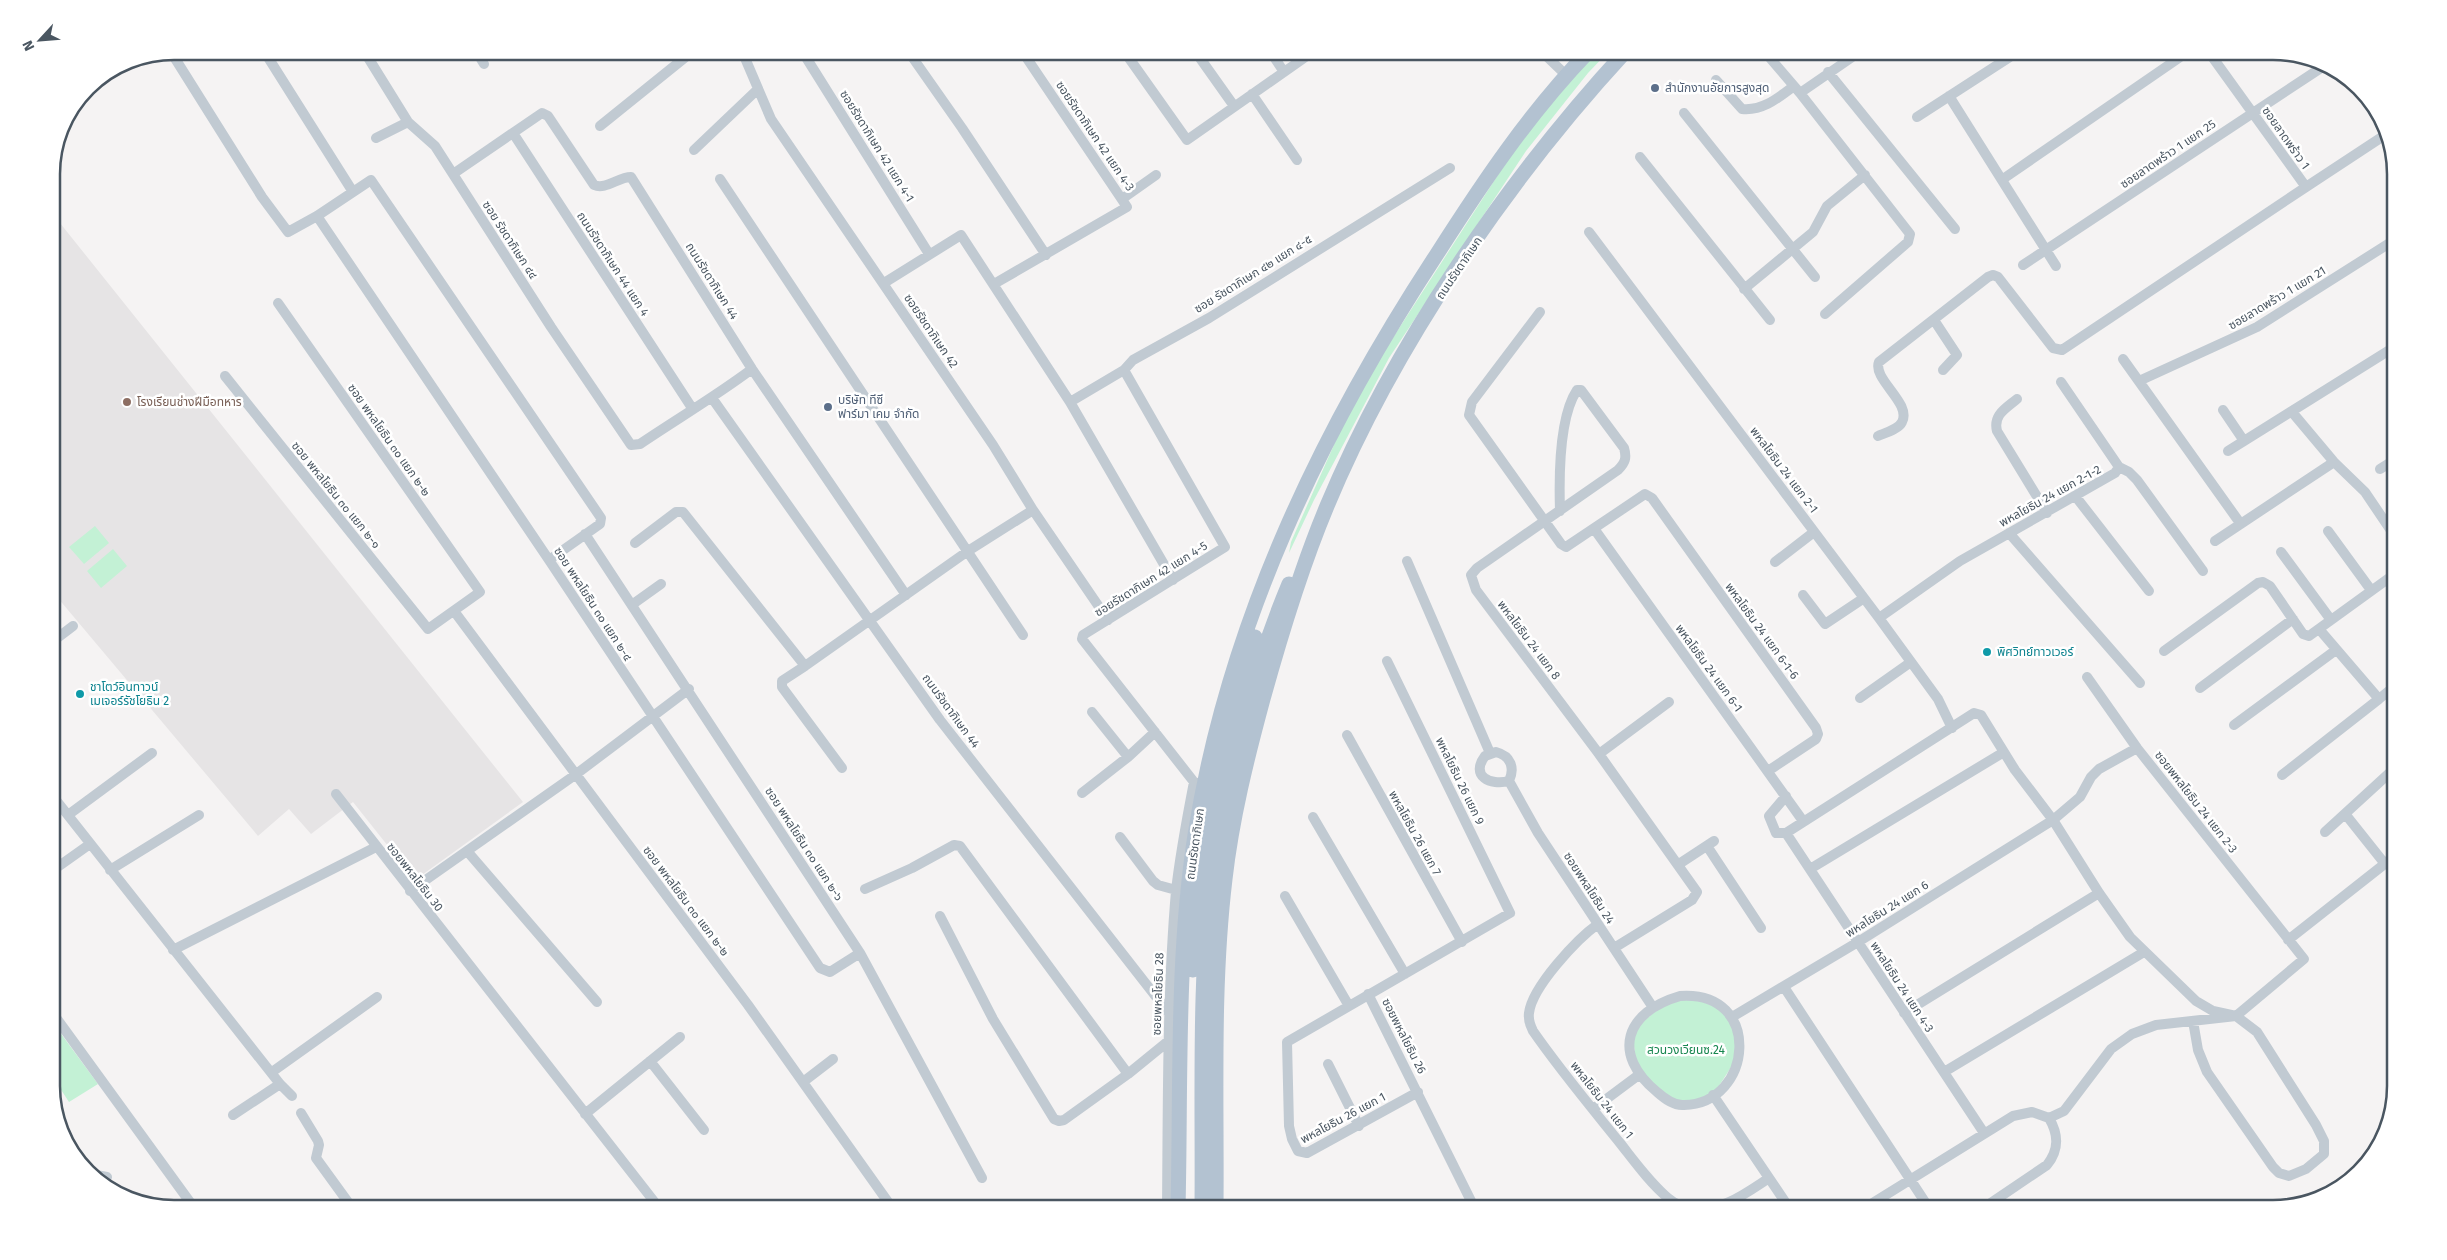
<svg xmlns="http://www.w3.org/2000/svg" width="2447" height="1260" font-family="'Fira Sans','Noto Sans Thai',sans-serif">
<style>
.education{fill:#e6e4e5}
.green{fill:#c3f1d5}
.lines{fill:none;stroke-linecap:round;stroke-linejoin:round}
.street{stroke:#c1cad2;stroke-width:10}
.primary{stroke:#b3c2d1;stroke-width:15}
.service-dot{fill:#5c6f8a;stroke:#fff;stroke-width:2}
.education-dot{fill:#8d6e63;stroke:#fff;stroke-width:2}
.culture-dot{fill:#0f9aa8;stroke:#fff;stroke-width:2}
.labels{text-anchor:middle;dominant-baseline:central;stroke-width:5;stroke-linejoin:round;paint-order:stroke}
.service-label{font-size:12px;fill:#4e5e75;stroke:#fff;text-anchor:start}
.street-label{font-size:12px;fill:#4a5661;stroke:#fff}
.education-label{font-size:12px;fill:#785e54;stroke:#fff;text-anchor:start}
.culture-label{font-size:12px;fill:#0d838f;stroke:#fff;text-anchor:start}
.park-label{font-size:12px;fill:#17864f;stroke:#fff}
.rim{fill:none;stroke:#4a5661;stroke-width:2.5}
</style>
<rect width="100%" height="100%" fill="#f5f3f3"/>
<path class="education" d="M52,213L523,802L415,880L353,802L311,834L289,809L258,836L52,591Z"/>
<path class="green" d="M1596,51H1609L1588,73L1526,151L1389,358L1314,500L1289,553L1291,542L1356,395L1514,150L1561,89Z
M95,526L109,543L84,564L69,547Z
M113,549L127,566L101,588L87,571Z
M1700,998L1726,1011L1738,1030L1739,1055L1713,1095L1689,1105L1669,1101L1637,1069L1632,1031L1670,999Z
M56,1027L98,1084L69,1102L52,1076V1029Z"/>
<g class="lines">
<path class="street" d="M264,51L353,192
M364,51L408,122L435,146L551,327L631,445L640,444C677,419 716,396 752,369
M476,51L484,64
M742,51L771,119L993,445L1033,510L1108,620
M802,51L929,254
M908,51L962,128L1046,255
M1124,51L1187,140L1314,51
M1195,51L1234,106
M1270,51L1284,72
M1541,51L1566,75
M1764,51L1800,93L1861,51
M2208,51L2306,187L2385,135
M171,52L262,197L288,232L317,216L371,180L601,518L600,524L549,560
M329,54L334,51
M1828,72L1955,229
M1716,80L1742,109C1763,111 1778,98 1794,86
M1800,93L1910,234L1908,242L1825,314
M1252,94L1297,160
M1949,96L2056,266
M1684,113L1815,277
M1917,117L2019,51
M600,126L693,51
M513,133L692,408
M376,138L408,122
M694,150L758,89
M1640,157L1770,320
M453,174L542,113L548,116L594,185C606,190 618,177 631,177L752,369L906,595
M720,179L1023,635
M2003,179L2189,51
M1122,199L1156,175
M317,216L549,560L820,968L830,972L860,953
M1589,232L1879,618L1938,699L1952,728
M2023,265L2327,64
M884,283L961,235L1070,402L1173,580
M994,284L1127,207L1022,51
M1744,289L1813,232L1827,206L1865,175
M1540,312L1472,402L1469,415L1561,544L1566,547L1645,494L1652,498L1816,728L1818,734L1816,739L1768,771
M1934,320L1957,355L1943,370
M2123,359L2240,523
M1124,370L1225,547L1083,635L1082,639L1194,782L1204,786
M225,376L428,629L480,592L278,303
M2139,381L2257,327L2396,239
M2061,382L2119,467
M712,398L940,720L1182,1030L1128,1074L1064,1120L1059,1121L1054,1119L993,1019L940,916
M2017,399C2005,409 1993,415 1997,431L2047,513
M1070,402L1124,370L1133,360L1209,318L1450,168
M2223,410L2244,441
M2292,412L2334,462L2365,492L2396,538
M1878,436C1885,433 1899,429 1902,422C1912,403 1872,379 1879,362L1988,277L1993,275L1998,277L2053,348L2062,350L2306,187
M2228,451L2396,346
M2119,467L2129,472L2137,480L2203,571
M2380,469L2396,459
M2076,497L2149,591
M1560,511C1559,479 1559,417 1577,390H1581L1624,448C1627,458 1625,463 1618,470L1477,568L1471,575L1476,590L1599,754L1697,892L1692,900L1614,948
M1595,530L1803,821
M2328,531L2371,590
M2009,533L2140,683
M585,534L860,953L982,1178
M2215,541L2334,462
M635,543L676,512H683L805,666L968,551L1033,510
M2281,552L2331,620
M1407,561L1490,753
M1775,562L1814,532
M1803,595L1825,624L1864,598
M633,604L661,584
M454,611L748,1005L893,1209
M1879,618L1960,561L2115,473L2119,467
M2395,639L2396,638
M52,642L73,626
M2164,651L2258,583L2263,582L2270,586L2303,634L2309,636L2396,573
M1387,661L1510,913L1287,1042L1289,1126L1292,1139L1298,1151L1307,1153L1418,1092
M805,666L782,681V687L842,768
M2200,688L2293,619
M1860,698L1911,662
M2379,699L2396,685
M1092,712L1128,757
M2234,725L2336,650
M1347,735L1462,942
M1496,752C1511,756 1515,768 1509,781C1490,786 1470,776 1485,756Z
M1599,754L1669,702
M2282,775L2379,699L2319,629
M1509,781L1538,833L1652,1006
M1082,793L1128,757L1155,732
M336,794L660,1209
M52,795L280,1084L292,1096
M1786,796L1769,816L1776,833H1786
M68,815L152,753
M2346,815L2385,864
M1313,817L1405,974
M2325,832L2396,767
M1120,837L1153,881L1158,885L1176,890
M1707,846L1761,928
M467,851L597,1002
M1679,864L1714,841
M1810,869L2004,752
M110,870L199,815
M52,871L90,844
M865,889L912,868L954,845L960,846L1128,1074
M410,891L575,775L689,689
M1285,896L1349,1006
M1598,924C1577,939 1532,987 1529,1013C1528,1020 1530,1025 1533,1031C1560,1070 1591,1107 1620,1143C1635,1162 1650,1183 1668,1198C1675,1204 1683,1207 1692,1208C1722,1212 1746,1193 1769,1178
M2288,940L2396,855
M173,950L376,847
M1784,987L1927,1205
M1368,994L1475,1209
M1680,996C1764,990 1753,1104 1684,1105C1674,1106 1665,1099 1657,1092C1611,1054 1625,1012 1680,996Z
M52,1010L57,1019
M1904,1013L2099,893
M1732,1017L1858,942L2053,820L2080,797L2091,777L2099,769L2137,748
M52,1022L57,1019L195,1209
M650,1061L704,1130
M1328,1064L1359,1126
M272,1072L377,997
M1944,1072L2144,952
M803,1082L833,1059
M1713,1095L1790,1209
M1593,1109L1640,1074
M301,1113L318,1141L319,1145L316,1158L353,1209
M585,1114L680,1037
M233,1115L280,1084
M2049,1118L2064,1111L2111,1049L2132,1034L2156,1025L2236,1016L2304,959L2137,748L2087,677
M1984,1133L1786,833L1974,713L1981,715L2015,770L2053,820L2099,893L2130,937L2196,1001L2213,1011L2236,1016L2257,1032L2316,1125L2324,1141V1154L2306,1169L2289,1176L2279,1173L2273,1167L2207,1072L2198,1050L2193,1021
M96,1175L107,1177
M1167,1209C1168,1103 1167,996 1176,891C1180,854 1187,818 1194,782
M1863,1209L2013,1116L2032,1112L2049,1118
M1982,1209L2047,1165C2059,1150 2059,1135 2049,1118"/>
<path class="primary" d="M1193,970L1207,831L1225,747L1255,637
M1178,1209C1181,1085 1176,958 1195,835C1228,624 1321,431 1437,254C1483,182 1530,112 1589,51
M1202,1209C1203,1095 1198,978 1213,865C1226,769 1252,673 1289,584
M1216,1209C1217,1099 1212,988 1225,879C1232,818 1247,758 1263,699C1281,634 1301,568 1327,506C1394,345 1508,179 1626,51"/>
</g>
<g class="service-dot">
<circle cx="1655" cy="88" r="5"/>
<circle cx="828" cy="407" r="5"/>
</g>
<circle class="education-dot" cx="127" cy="402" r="5"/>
<g class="culture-dot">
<circle cx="1987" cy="652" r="5"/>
<circle cx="80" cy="694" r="5"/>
</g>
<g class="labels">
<g class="service-label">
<text x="1665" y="88">สำนักงานอัยการสูงสุด</text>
<text x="838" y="400">บริษัท ทีซี<tspan x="838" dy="14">ฟาร์มา เคม จำกัด</tspan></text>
</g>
<g class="street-label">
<text transform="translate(1095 136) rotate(56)">ซอยรัชดาภิเษก 42 แยก 4-3</text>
<text transform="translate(2286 138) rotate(55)">ซอยลาดพร้าว 1</text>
<text transform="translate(877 146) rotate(58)">ซอยรัชดาภิเษก 42 แยก 4-1</text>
<text transform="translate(2168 154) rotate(-34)">ซอยลาดพร้าว 1 แยก 25</text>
<text transform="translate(510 240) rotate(57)">ซอย รัชดาภิเษก ๔๔</text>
<text transform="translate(613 264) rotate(57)">ถนนรัชดาภิเษก 44 แยก 4</text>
<text transform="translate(1459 268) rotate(-56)">ถนนรัชดาภิเษก</text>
<text transform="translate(1253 274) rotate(-32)">ซอย รัชดาภิเษก ๔๒ แยก ๔-๕</text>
<text transform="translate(712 281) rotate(58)">ถนนรัชดาภิเษก 44</text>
<text transform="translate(2277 298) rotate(-31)">ซอยลาดพร้าว 1 แยก 21</text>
<text transform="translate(931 331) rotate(56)">ซอยรัชดาภิเษก 42</text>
<text transform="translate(389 440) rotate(55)">ซอย พหลโยธิน ๓๐ แยก ๒-๒</text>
<text transform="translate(1784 470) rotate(53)">พหลโยธิน 24 แยก 2-1</text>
<text transform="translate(336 495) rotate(51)">ซอย พหลโยธิน ๓๐ แยก ๒-๑</text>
<text transform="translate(2050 496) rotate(-29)">พหลโยธิน 24 แยก 2-1-2</text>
<text transform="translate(1151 579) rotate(-32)">ซอยรัชดาภิเษก 42 แยก 4-5</text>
<text transform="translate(593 604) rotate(57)">ซอย พหลโยธิน ๓๐ แยก ๒-๔</text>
<text transform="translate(1762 631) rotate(54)">พหลโยธิน 24 แยก 6-1-6</text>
<text transform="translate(1529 640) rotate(53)">พหลโยธิน 24 แยก 8</text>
<text transform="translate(1709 668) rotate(54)">พหลโยธิน 24 แยก 6-1</text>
<text transform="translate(951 711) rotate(54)">ถนนรัชดาภิเษก 44</text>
<text transform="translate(1460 781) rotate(64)">พหลโยธิน 26 แยก 9</text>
<text transform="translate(2196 802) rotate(52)">ซอยพหลโยธิน 24 แยก 2-3</text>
<text transform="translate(1415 833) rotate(61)">พหลโยธิน 26 แยก 7</text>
<text transform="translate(804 844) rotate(57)">ซอย พหลโยธิน ๓๐ แยก ๒-๖</text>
<text transform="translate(1195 844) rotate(-82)">ถนนรัชดาภิเษก</text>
<text transform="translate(415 877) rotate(52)">ซอยพหลโยธิน 30</text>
<text transform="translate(1589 888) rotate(57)">ซอยพหลโยธิน 24</text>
<text transform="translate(686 901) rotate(53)">ซอย พหลโยธิน ๓๐ แยก ๒-๒</text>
<text transform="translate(1887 909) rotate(-32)">พหลโยธิน 24 แยก 6</text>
<text transform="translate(1902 987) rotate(57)">พหลโยธิน 24 แยก 4-3</text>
<text transform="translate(1158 994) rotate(-88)">ซอยพหลโยธิน 28</text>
<text transform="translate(1404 1036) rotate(63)">ซอยพหลโยธิน 26</text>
<text transform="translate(1602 1100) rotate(52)">พหลโยธิน 24 แยก 1</text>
<text transform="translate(1343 1118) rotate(-28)">พหลโยธิน 26 แยก 1</text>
</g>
<g class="education-label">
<text x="137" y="402">โรงเรียนช่างฝีมือทหาร</text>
</g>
<g class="culture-label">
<text x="1997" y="652">พิศวิทย์ทาวเวอร์</text>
<text x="90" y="687">ชาโตว์อินทาวน์<tspan x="90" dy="14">เมเจอร์รัชโยธิน 2</tspan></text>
</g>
<g class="park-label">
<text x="1686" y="1050">สวนวงเวียนซ.24</text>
</g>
</g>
<path d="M0 0H2447V1260H0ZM174 60H2273A114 114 0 0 1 2387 174V1086A114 114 0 0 1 2273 1200H174A114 114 0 0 1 60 1086V174A114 114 0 0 1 174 60Z" fill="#fff" fill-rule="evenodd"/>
<path class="rim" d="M174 60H2273A114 114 0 0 1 2387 174V1086A114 114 0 0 1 2273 1200H174A114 114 0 0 1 60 1086V174A114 114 0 0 1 174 60Z"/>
<g transform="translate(40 40) rotate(244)" stroke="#ffffff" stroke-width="4" paint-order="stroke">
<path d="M0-4L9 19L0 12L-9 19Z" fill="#4a5661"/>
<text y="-8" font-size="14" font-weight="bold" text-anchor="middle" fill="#4a5661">N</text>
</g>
</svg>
